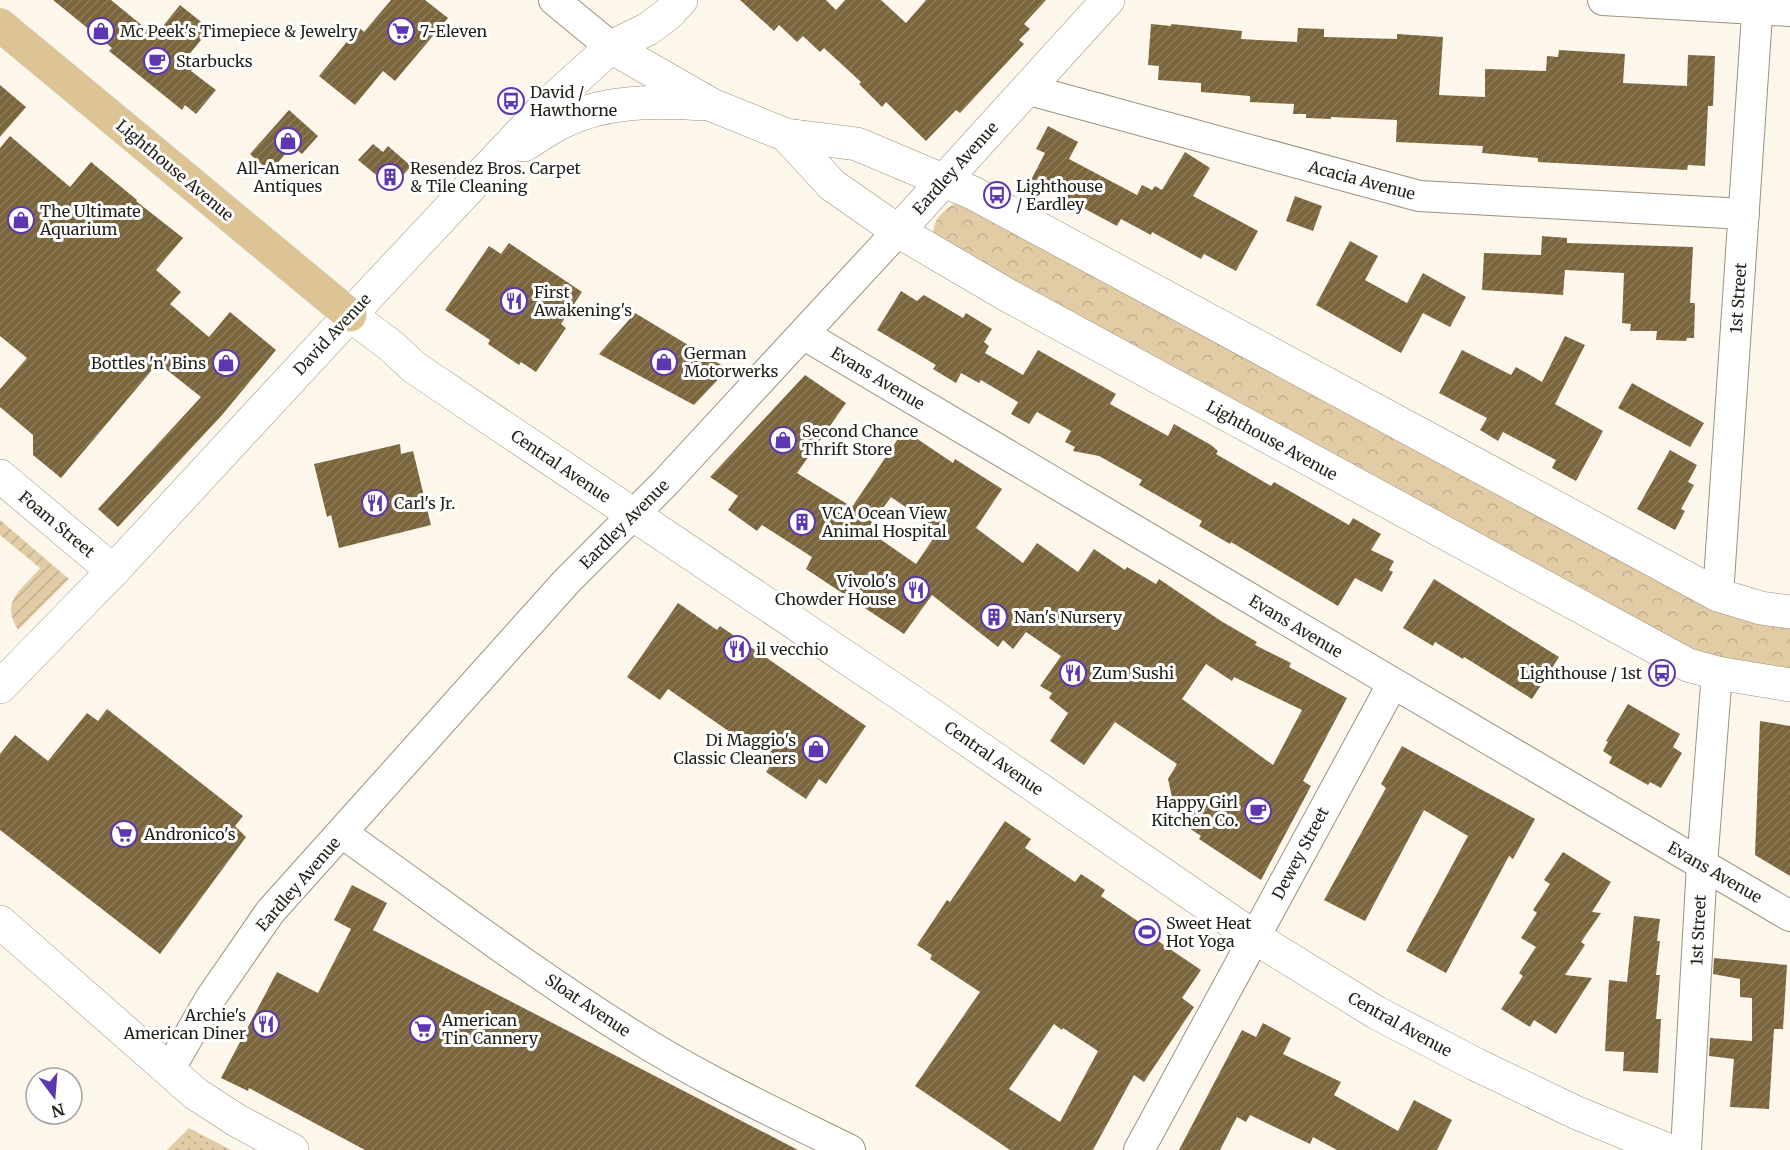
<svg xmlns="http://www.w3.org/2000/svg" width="1790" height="1150" font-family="Merriweather,serif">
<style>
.grass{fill:url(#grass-dots)}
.forest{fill:url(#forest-crowns)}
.garden{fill:url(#garden-furrows)}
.building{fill:url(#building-hatch);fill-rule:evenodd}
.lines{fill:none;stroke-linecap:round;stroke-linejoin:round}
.street-casing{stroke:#9c917f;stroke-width:32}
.secondary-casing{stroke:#9c917f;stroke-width:34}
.primary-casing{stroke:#d7d7d5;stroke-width:34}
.street{stroke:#fff;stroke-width:30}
.secondary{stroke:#fff;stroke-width:33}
.primary{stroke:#ddc494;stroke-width:33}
.labels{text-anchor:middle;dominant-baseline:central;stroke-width:6;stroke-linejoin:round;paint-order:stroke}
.poi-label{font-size:16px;fill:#231f18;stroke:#fff;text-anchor:start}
.street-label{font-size:16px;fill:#231f18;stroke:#fff}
</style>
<defs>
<pattern id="grass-dots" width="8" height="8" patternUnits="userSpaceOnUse" patternTransform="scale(1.5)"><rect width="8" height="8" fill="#e2cca6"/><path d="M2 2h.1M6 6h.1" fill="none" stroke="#c2af8e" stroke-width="1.8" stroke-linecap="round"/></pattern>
<pattern id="forest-crowns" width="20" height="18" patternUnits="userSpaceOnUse" patternTransform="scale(1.5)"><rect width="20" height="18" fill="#e2cca6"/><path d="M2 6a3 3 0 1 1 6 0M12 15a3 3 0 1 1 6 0" fill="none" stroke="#c2af8e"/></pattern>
<pattern id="garden-furrows" width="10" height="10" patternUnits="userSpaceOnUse" patternTransform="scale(1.5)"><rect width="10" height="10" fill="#e2cca6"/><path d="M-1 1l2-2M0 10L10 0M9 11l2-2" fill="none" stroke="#c2af8e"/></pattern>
<pattern id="building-hatch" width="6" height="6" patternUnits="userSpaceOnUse" patternTransform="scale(1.5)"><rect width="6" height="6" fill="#7b653c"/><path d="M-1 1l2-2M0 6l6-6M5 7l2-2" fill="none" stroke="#8c7b5c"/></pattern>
</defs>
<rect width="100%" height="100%" fill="#fdf7eb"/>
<path class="grass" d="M189,1128L231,1150H167Z"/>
<path class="forest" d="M955,203H963L1790,626V671L1697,654L1032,293L933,233C934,218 943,211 955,203Z"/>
<path class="garden" d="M0,520L69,579L18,630C0,600 21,591 40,568L0,535Z"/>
<path class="building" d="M53,0H111L155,36L180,5L210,29L188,56L197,63L191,71L216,90L196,114L185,105L182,110L109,51L112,48Z
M391,0H425L448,18L395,81L383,71L355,105L319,76L359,27L364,32Z
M740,0H826L836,10L845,0H881L906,23L926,0H1046L1024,24L1030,29L1019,40L1024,44L960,113L956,110L926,141L886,102L882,107L859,84L861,82L824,48L820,52L803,36L797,42L779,25L774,31Z
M1151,24L1171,26V24L1242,31L1241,39L1297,42L1298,28L1324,29V37L1397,39V34L1443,37L1439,95L1485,97V69L1546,71L1547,56L1558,57L1559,50L1625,54L1623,83L1687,86L1688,55L1715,56L1713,106H1708L1705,166L1688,165L1687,170L1538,162V158L1482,153L1483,146L1396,142L1397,120L1331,117V119L1306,118V114H1293L1294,104L1250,102V96L1201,92V83L1158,80L1159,66L1148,65Z
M0,85L26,107L0,137Z
M289,110L318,136L302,154L292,146L270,172L250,154Z
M1048,126L1078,142L1069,159L1137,195L1142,185L1152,190L1155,186L1162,190L1185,152L1210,168L1193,196L1258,231L1236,271L1204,254L1201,259L1152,232L1151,235L1121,219L1117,226L1031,180L1045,153L1036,149Z
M10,136L70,187L91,162L137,200L136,201L183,238L156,270L181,292L170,304L209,337L230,312L276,350L222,415L118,527L98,509L201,397L158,363L61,478L33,455V435L0,407V389L27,358L0,336V148Z
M373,144L383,152L388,146L411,166L392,188L358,160Z
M1295,196L1322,206L1313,231L1286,221Z
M1542,236L1567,238V243L1693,247L1690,303H1695L1694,338H1687L1686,341L1656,340L1657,331H1630L1631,324L1622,323L1624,273L1565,270L1563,295L1482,290L1484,253L1541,255Z
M1350,241L1378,256L1365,280L1407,303L1423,273L1466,297L1450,327L1423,313L1401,353L1316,305Z
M509,243L582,292L561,324L566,328L536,372L521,362L519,365L488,344L490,340L445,310L489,246L501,254Z
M901,291L917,301L924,295L963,318L966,313L992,329L984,342L989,346L985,353L1023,375L1038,350L1116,394L1110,404L1168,436L1174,424L1211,445L1218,451L1216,454L1271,486L1274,482L1349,525L1353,518L1381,534L1371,550L1394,561L1389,570L1393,572L1382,592L1355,578L1338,606L1231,542L1230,544L1199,526L1202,521L1139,485L1142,480L1099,456L1073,451L1075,447L1065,442L1071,431L1037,412L1029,424L1011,414L1018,402L981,380L979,383L961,373L956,383L933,369L936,365L877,330Z
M635,313L728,369L694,405L599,354Z
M1565,336L1585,345L1555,404L1603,431L1576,481L1552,468L1556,460L1520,441L1503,432L1498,441L1480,430L1487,418L1439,393L1462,350L1511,375L1516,367L1542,382Z
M805,375L846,403L797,473L852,507L904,430L953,463L955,459L1002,489L976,528L1023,563L1037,543L1078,572L1094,549L1125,570L1127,567L1156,584L1159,579L1221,621L1257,642L1255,645L1291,663L1289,667L1347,698L1303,781L1311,786L1261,880L1199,839L1201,836L1177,820L1168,779L1177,764L1115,722L1084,765L1050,741L1068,713L1049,698L1052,693L1040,686L1061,656L1026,632L1013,649L1003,640L998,647L932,595L904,634L806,569L812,557L762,525L757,531L728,510L738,496L710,477ZM891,497L939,530L916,564L867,530ZM1206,664L1232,681L1234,677L1302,710L1273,765L1182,699Z
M1632,383L1704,423L1690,447L1618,408Z
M400,444L401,454L413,451L431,525L339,548L331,515L327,517L314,464Z
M1670,450L1697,465L1688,482L1694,485L1681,509L1685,511L1675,530L1637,509Z
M1434,579L1559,657L1532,699L1464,657L1463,659L1435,642L1433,646L1403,628Z
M678,603L717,630L720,626L866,726L826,784L819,779L806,799L766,772L773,762L668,689L660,700L627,677Z
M1628,704L1680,734L1673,747L1682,753L1661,788L1650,782L1648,785L1609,763L1612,757L1603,751L1608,742L1606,741Z
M107,709L243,816L235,826L246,837L160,954L0,830V754L15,735L48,761L87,713L98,721Z
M1760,721L1790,726V876L1755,855Z
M1402,746L1535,819L1513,859L1509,856L1446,973L1406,951L1468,836L1424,810L1365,921L1324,900L1386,788L1381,784Z
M1005,821L1031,839L1025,848L1075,882L1081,874L1105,890L1101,896L1161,937L1158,941L1201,970L1182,998L1194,1007L1144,1082L1134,1075L1093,1150H1010L915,1086L980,992L930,959L932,955L917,945L947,900L950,902ZM1054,1024L1062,1030L1063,1028L1098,1051L1060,1122L1009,1089Z
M1563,852L1611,882L1592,912L1601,913L1581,942L1585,945L1565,975L1592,978L1556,1034L1534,1020L1530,1027L1501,1009L1523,976L1519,973L1536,947L1521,938L1537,913L1533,910L1550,884L1544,880Z
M352,885L387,903L373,930L798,1150H365L249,1088L248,1091L221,1078L277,972L318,993L351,929L334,920Z
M1634,916L1660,919L1657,941H1660L1656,975H1660L1656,1019H1661L1658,1073L1623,1071L1624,1052L1605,1051L1609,980L1627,982Z
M1714,958L1787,965L1783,1029H1774L1769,1109L1730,1107L1734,1059L1709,1056L1710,1038L1752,1041V998L1740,997V979L1713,974Z
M1263,1023L1291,1038L1283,1054L1341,1082L1334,1095L1398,1131L1414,1100L1452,1120L1437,1150H1337L1313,1137L1310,1144L1250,1115L1246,1122L1237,1117L1220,1150H1179L1242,1030L1256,1037Z"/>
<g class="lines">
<defs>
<path id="street" d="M554,0L611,47
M1603,0L1790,11
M1026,89L1419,196L1744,214
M803,334L1393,683L1790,916
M1718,595L1758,0
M342,833C437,900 530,971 629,1033C700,1078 775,1113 850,1150
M169,1070L210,999L270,912L567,581L665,483L898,231
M1139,1150L1393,683
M1686,1150L1702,864L1717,673"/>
<path id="secondary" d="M611,47L712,105L786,135L857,144L973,193L1718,595L1761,608L1790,612
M786,135L832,185L898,231L1007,295L1688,665L1717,673L1790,685
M524,145C536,138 548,129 560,123C604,100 655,101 703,104
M898,231L1108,0
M350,315L390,345L415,368L917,705L1254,937L1377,1013L1475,1064L1577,1113L1668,1150
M0,476L113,571
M0,687L113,571L350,315L546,106L611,47L648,29L668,14L681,0
M0,922L196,1094L236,1120L292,1150"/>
<path id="primary" d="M0,25L350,315"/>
</defs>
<use href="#street" class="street-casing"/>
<use href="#secondary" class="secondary-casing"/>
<use href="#primary" class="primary-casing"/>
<use href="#street" class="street"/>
<use href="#secondary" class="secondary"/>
<use href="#primary" class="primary"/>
</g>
<defs>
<symbol id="shop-ring" viewBox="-11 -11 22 22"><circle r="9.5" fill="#fff" stroke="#5d37af" stroke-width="1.5"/><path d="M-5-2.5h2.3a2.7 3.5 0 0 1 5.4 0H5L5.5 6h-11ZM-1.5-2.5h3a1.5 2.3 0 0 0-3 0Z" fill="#5d37af"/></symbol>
<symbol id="supermarket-ring" viewBox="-11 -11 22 22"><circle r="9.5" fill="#fff" stroke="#5d37af" stroke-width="1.5"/><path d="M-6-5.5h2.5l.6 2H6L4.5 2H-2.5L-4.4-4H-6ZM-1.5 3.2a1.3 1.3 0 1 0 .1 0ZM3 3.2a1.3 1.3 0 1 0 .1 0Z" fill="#5d37af"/></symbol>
<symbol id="cafe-ring" viewBox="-11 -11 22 22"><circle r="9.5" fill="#fff" stroke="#5d37af" stroke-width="1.5"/><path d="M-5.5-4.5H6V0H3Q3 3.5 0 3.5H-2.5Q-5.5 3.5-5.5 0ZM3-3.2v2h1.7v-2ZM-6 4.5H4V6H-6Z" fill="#5d37af"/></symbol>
<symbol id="bus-ring" viewBox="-11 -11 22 22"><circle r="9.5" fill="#fff" stroke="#5d37af" stroke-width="1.5"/><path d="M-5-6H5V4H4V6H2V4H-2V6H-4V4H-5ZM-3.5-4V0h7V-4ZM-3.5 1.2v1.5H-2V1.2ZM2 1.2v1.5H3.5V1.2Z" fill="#5d37af"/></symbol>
<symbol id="building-ring" viewBox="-11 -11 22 22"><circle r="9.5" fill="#fff" stroke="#5d37af" stroke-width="1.5"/><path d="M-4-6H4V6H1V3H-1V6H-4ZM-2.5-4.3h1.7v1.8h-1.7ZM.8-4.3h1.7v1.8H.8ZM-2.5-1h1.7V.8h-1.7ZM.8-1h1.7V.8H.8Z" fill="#5d37af"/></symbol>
<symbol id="restaurant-ring" viewBox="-11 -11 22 22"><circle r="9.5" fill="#fff" stroke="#5d37af" stroke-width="1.5"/><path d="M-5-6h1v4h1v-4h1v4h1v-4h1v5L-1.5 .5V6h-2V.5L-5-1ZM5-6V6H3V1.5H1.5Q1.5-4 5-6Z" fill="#5d37af"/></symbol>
<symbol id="stadium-ring" viewBox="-11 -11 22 22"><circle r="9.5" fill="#fff" stroke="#5d37af" stroke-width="1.5"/><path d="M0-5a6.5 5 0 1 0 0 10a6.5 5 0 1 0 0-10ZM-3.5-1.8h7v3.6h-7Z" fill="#5d37af"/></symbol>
</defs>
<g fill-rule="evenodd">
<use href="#shop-ring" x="86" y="16" width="30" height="30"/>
<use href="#supermarket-ring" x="386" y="16" width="30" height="30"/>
<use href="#cafe-ring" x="142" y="46" width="30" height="30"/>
<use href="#bus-ring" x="496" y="86" width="30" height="30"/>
<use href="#shop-ring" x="273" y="126" width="30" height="30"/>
<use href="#building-ring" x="375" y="162" width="30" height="30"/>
<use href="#bus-ring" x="982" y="180" width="30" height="30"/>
<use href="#shop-ring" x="6" y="205" width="30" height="30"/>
<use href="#restaurant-ring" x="499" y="286" width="30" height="30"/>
<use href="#shop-ring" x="649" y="347" width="30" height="30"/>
<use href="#shop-ring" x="211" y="348" width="30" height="30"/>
<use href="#shop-ring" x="768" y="425" width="30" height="30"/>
<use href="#restaurant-ring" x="360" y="488" width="30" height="30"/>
<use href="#building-ring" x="787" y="507" width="30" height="30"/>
<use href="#restaurant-ring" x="901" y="575" width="30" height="30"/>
<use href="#building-ring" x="979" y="602" width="30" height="30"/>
<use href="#restaurant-ring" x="722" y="634" width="30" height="30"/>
<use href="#restaurant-ring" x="1058" y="658" width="30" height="30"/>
<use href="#bus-ring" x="1647" y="658" width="30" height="30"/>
<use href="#shop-ring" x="801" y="734" width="30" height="30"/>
<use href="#cafe-ring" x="1243" y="796" width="30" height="30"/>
<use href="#supermarket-ring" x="109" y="819" width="30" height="30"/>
<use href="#stadium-ring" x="1132" y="917" width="30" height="30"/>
<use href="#restaurant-ring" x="251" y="1009" width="30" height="30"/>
<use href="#supermarket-ring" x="408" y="1014" width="30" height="30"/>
</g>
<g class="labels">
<g class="poi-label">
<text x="120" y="31">Mc Peek's Timepiece &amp; Jewelry</text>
<text x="420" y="31">7-Eleven</text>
<text x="176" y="61">Starbucks</text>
<text x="530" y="92">David /<tspan x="530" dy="18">Hawthorne</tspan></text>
<text x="288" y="168" text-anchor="middle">All-American<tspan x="288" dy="18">Antiques</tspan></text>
<text x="410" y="168">Resendez Bros. Carpet<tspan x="410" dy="18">&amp; Tile Cleaning</tspan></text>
<text x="1016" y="186">Lighthouse<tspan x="1016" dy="18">/ Eardley</tspan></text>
<text x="40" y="211">The Ultimate<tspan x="40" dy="18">Aquarium</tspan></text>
<text x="534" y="292">First<tspan x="534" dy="18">Awakening's</tspan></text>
<text x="684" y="353">German<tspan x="684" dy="18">Motorwerks</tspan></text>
<text x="206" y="363" text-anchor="end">Bottles 'n' Bins</text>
<text x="802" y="431">Second Chance<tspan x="802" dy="18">Thrift Store</tspan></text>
<text x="394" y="503">Carl's Jr.</text>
<text x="822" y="513">VCA Ocean View<tspan x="822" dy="18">Animal Hospital</tspan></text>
<text x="896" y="581" text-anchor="end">Vivolo's<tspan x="896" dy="18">Chowder House</tspan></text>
<text x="1014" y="617">Nan's Nursery</text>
<text x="756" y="649">il vecchio</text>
<text x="1092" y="673">Zum Sushi</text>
<text x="1642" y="673" text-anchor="end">Lighthouse / 1st</text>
<text x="796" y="740" text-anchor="end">Di Maggio's<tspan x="796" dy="18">Classic Cleaners</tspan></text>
<text x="1238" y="802" text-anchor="end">Happy Girl<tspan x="1238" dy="18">Kitchen Co.</tspan></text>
<text x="144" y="834">Andronico's</text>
<text x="1166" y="923">Sweet Heat<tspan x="1166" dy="18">Hot Yoga</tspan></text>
<text x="246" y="1015" text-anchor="end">Archie's<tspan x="246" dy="18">American Diner</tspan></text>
<text x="442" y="1020">American<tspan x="442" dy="18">Tin Cannery</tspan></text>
</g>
<g class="street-label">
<text transform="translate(955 168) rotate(-48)">Eardley Avenue</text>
<text transform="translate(175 170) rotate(40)">Lighthouse Avenue</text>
<text transform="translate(1362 180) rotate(15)">Acacia Avenue</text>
<text transform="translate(1738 298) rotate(-86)">1st Street</text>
<text transform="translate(332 334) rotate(-47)">David Avenue</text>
<text transform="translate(878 378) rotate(31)">Evans Avenue</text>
<text transform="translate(1272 440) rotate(29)">Lighthouse Avenue</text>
<text transform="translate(561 466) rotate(34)">Central Avenue</text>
<text transform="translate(57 524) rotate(40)">Foam Street</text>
<text transform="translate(624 524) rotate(-45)">Eardley Avenue</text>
<text transform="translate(1296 626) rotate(31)">Evans Avenue</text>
<text transform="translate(994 758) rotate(35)">Central Avenue</text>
<text transform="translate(1300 853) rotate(-62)">Dewey Street</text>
<text transform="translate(1715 872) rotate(30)">Evans Avenue</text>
<text transform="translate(298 884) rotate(-49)">Eardley Avenue</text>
<text transform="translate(1698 930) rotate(-87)">1st Street</text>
<text transform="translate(588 1005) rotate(34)">Sloat Avenue</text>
<text transform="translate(1400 1024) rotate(29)">Central Avenue</text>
</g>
</g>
<g transform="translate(54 1096) rotate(164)"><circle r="28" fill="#ffffff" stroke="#a7a5a3" stroke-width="1.5"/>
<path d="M0-4.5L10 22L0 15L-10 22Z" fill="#5d37af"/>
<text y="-9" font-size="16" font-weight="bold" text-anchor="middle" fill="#231f18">N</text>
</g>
</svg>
